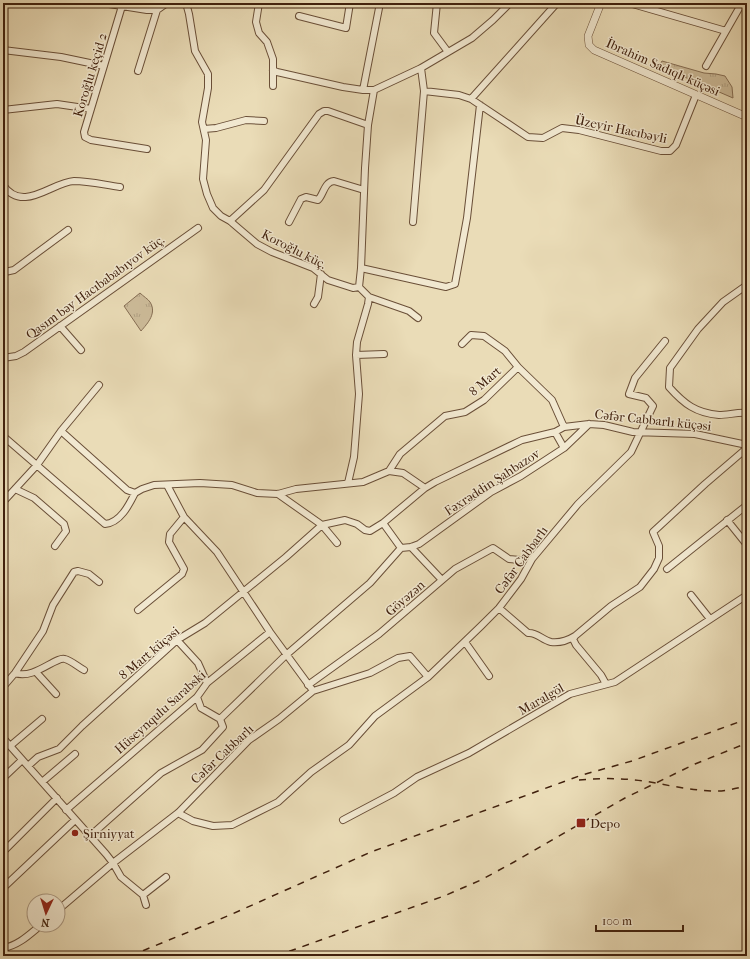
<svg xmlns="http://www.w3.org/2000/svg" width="750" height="959" font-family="'IM FELL French Canon',serif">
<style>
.grass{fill:url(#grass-tufts);stroke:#866e54}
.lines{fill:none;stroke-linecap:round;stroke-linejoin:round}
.minor-casing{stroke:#6a4f38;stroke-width:8}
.tertiary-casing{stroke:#6a4f38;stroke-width:8}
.minor{stroke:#f1e8d0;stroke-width:6}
.tertiary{stroke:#f1e8d0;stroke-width:7}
.rail{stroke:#40200d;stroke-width:1.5;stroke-dasharray:7 7;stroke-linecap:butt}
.poi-dot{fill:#8f2418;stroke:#f1e8d0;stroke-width:1.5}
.labels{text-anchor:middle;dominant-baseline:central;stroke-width:3;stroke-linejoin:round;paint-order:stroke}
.street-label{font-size:13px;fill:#40200d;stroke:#f1e8d0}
.poi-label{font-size:13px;fill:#40200d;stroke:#f1e8d0;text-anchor:start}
</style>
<defs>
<pattern id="grass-tufts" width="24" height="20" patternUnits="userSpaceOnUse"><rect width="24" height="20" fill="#cdbc9a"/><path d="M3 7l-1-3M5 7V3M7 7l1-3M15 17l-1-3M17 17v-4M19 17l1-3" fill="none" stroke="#b1a184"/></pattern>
</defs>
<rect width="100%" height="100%" fill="#eadcb7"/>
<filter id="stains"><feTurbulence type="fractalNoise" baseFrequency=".005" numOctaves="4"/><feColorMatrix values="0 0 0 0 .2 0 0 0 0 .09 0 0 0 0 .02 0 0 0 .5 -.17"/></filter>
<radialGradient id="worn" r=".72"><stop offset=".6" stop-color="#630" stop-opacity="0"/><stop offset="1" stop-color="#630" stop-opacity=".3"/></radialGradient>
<path class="grass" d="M662,61L704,73L716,74L725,76L732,87L733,98L659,66Z
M140,293C143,296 148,299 150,302C157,313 148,323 141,331L124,306Z"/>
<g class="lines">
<defs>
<path id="minor" d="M103,3L147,10H157L167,3
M186,3L189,14L195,51L208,74V88L202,122L206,140L203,179L207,194L213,208L221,216L230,221L257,244L272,252L313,268L328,280L353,288L359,287L369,297L368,304L357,342L356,355L359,394L354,457L348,483
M259,3L256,22L259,33L267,42L273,59V86
M437,3L434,33L448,52
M629,3L726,31
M122,6L84,132L85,137L91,140L147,149
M299,16L346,28L350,3
M3,50L61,57L104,66
M706,66L742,3
M273,70L277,72L343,87L363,90H374L421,68L472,38L493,20L510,3
M138,71L157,10
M363,90L380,3
M424,91L459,95L471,99L528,137L543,138L562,128L579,130L661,151H670L676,145L696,95
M471,99L557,3
M3,110L57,104L91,109
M204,129L216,128L246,120L264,121
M3,185C23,214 52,182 74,181C89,181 105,185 120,187
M230,221L264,190L319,114L324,111H328L368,125
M289,222L301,199L306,197L318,200C324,194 324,182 334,181L364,190
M413,222L424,91L421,68
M361,268L446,287L455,284L467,218L480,105
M3,271L5,272L14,270L68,230
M747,285L723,302L698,329L670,368L669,387C684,404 696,413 719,415C728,415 738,412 747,413
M359,287L361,268L365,168L368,125L374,90
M369,297L409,311L418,318
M314,304L318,297L321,274
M60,326L81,350
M462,344L471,335L484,336L505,351L518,367
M356,355L384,354
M3,358L16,356L24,352L198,228
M61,431L127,490L135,493L142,489L154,485L200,483L232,485L257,493L278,494L296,489L363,482L389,471L403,473L425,488
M555,432L564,448
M3,436L105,524C120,523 129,505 135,493
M389,471L400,454L445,416L465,412L484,400L518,367L552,400L564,427
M167,485L184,517L217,552L270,632L311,688
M15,489L34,498L64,524L66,531L55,546
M278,494L322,525L337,543
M3,502L37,465L61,431L99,385
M727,520L747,545
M411,547L442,580
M401,548L411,547L419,544L491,492L521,476L564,448L589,424
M667,569L747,505
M691,595L710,619
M499,608L528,633C537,632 542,640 551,642C560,643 567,641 575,636
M138,610L182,574L184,569L169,542L170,534L184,517
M177,640L198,663L207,683
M465,642L489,676
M36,672L56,694
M15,673C34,680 56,656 65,659C72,661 78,667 84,670
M606,684L601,675L576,645L573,639L575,636L611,606L640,587L654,569L659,558V546L653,532L705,484L747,448
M308,685L379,634L455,569L493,548L509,559L520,560
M3,687L15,673L43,631L53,605L74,572L78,571L89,574L99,582
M197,697L201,708L220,719
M220,719L286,655L370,583L401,548L383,523L425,488L435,482L522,440L555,432L564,427L589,424L604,425L633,432L695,434L747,445
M3,738L106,854L113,863L121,877L143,895L146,905
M10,746L42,719
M28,766L38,757L59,749L82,726L177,640L205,623L286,557L322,525L345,520L357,524L365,530L370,531L383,523
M3,778L22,760
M42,782L75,754
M66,810L197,697L207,683L270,632
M178,813L193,821L213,826L232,825L278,802L311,772L349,745L375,716L428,677L481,626L499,608L521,579L532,559L578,504L631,452L653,406L646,398L629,394L635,378L665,341
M343,820L394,793L417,777L469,753L570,694L615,682L747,595
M90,836L161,773L202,750L223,727L220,719
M3,852L57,798
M3,888L75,820
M143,895L166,877
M58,910L113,863L178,813L249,740L279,719L313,691L370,673L398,658L410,656L428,677
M3,948C18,946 30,934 41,925"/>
<path id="tertiary" d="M601,3L588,36L589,45L594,50L747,117"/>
</defs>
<use href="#minor" class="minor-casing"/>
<use href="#tertiary" class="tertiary-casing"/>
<use href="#minor" class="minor"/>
<use href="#tertiary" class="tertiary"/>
<path class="rail" d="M579,780C601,778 622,778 644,781C668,785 692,791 717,791C727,791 737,788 747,786
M130,956L230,915L371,852L582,775L632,761L747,719
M276,956L444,896L481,880L514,862L625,798L695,764L747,743
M735,956L747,953"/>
</g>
<g class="poi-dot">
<rect x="576" y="818" width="10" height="10" rx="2"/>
<circle cx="75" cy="833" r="4"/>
</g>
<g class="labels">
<g class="street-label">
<text transform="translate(663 67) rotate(24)">İbrahim Sadıqlı küçəsi</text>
<text transform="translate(90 75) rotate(-73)">Koroğlu keçid 2</text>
<text transform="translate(621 129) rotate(12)">Üzeyir Hacıbəyli</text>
<text transform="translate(294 249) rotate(27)">Koroğlu küç.</text>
<text transform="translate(95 287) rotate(-36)">Qasım bəy Hacıbababıyov küç.</text>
<text transform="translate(485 381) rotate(-41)">8 Mart</text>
<text transform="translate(653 420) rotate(6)">Cəfər Cabbarlı küçəsi</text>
<text transform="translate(492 482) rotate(-33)">Fəxrəddin Şahbazov</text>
<text transform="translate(521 560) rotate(-54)">Cəfər Cabbarlı</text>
<text transform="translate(405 598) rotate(-41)">Göyəzən</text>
<text transform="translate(149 653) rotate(-40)">8 Mart küçəsi</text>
<text transform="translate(541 699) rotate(-30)">Maralgöl</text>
<text transform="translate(160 712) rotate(-42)">Hüseynqulu Sarabski</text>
<text transform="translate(222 754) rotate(-43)">Cəfər Cabbarlı</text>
</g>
<g class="poi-label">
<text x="590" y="823">Depo</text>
<text x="83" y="833">Şirniyyat</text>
</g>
</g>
<rect width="750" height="959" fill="none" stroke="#eadcb7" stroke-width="16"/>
<rect x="4" y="4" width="742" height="951" fill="none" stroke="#40200d" stroke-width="2"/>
<rect x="8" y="8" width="734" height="943" fill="none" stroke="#40200d"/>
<g transform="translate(46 913) rotate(184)"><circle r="19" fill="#f1e8d0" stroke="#aa9882"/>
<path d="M0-3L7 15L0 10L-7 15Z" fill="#8f2418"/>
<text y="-6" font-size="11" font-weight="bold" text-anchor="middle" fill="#40200d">N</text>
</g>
<path d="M596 925v6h87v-6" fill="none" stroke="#40200d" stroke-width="2"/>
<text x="602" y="925" font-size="12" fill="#40200d" stroke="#f1e8d0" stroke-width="3" paint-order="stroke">100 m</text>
<rect width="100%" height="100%" filter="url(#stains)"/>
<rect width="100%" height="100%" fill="url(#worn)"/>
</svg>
